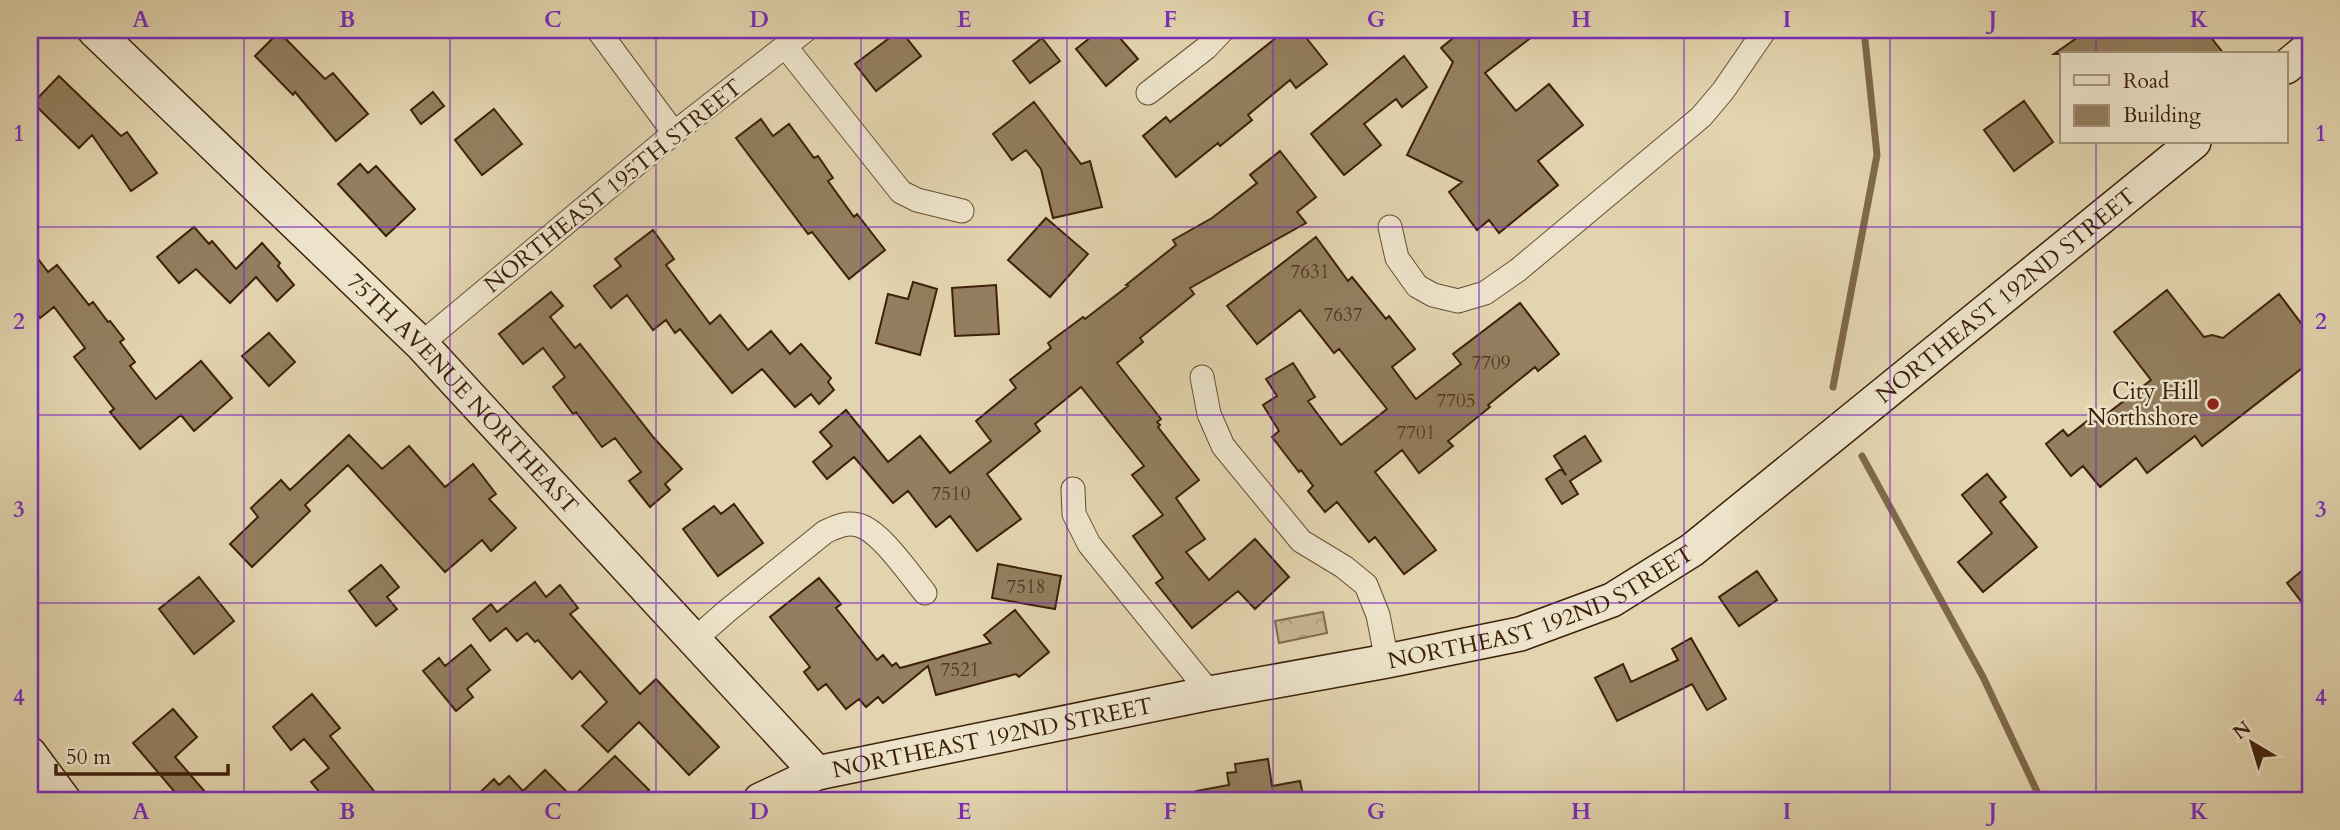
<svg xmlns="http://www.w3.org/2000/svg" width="2340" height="830" font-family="Cardo,serif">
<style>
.forest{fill:url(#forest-crowns);stroke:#826c4e;stroke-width:2}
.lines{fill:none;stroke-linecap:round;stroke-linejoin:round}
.stream{stroke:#7f684b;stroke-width:7}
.building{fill:#937e5f;stroke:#3e210a;stroke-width:2}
.street-casing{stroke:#674e33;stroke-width:25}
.secondary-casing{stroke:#3e210a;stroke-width:36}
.street{stroke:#ece3ca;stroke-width:23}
.secondary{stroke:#ece3ca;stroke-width:33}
.grid{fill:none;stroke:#7b2cbf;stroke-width:2;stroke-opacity:0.55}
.poi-dot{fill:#8f2418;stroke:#ece3ca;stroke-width:2.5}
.labels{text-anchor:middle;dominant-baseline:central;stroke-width:5;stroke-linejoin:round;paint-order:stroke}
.number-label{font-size:19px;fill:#53381f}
.street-label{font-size:23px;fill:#3e210a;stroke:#ece3ca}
.poi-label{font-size:23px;fill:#3e210a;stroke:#ece3ca;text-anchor:end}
.neatline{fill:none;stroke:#7b2cbf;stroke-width:2.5}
.grid-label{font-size:23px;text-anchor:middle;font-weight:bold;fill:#7b2cbf}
</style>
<defs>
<pattern id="forest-crowns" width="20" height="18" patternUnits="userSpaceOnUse" patternTransform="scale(1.75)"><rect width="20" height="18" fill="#c6b692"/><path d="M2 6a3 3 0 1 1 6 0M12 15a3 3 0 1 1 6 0" fill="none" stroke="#ab9c7d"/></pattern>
</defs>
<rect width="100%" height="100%" fill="#e2d4ae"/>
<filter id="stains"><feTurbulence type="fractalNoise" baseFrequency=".00286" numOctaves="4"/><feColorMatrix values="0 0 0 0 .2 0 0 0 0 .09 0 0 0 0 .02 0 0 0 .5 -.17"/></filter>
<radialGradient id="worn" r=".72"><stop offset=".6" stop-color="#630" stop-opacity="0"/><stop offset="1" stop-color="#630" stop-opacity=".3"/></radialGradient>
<path class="forest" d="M1323,612L1327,633L1279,643L1275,621Z"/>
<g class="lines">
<path class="stream" d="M1833,387L1877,155L1864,30
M1862,456L1983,677L2041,800"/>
</g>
<path class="building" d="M900,30L921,56L876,91L855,64Z
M1100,30H1113L1138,59L1106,86L1076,49Z
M1286,30H1300L1327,64L1296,88L1290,80L1248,115L1252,120L1220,146L1218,143L1176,177L1143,136L1166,117L1170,122Z
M1463,30H1541L1485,73L1516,111L1549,84L1583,125L1538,161L1558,185L1499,233L1489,220L1477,230L1449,192L1462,182L1407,155L1453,62L1441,48Z
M2088,30H2205L2224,54H2054Z
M279,32L325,79L333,73L368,114L336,141L295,92L293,95L255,56Z
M1042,38L1060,61L1030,83L1013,61Z
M1404,56L1427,87L1402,107L1396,99L1364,124L1381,145L1344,175L1311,134Z
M59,76L121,136L127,132L157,173L131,191L92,135L79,148L33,103Z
M433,92L444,106L421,124L411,110Z
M2024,101L2053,142L2014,171L1984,130Z
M1034,102L1081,164L1090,161L1102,207L1053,218L1041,169L1026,150L1012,160L993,134Z
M494,109L522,144L482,175L455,140Z
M761,119L773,136L789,124L814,158L818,156L833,178L828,181L854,217L857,214L885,250L849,279L812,232L808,234L736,138Z
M1280,151L1316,197L1297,212L1306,223L1190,288L1194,294L1140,338L1143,342L1117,363L1161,419L1157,422L1160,425L1158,427L1199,480L1176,498L1205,539L1186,552L1209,580L1255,539L1289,577L1255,609L1238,591L1192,628L1156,583L1163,578L1133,536L1163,515L1132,475L1144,466L1081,387L1035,424L1040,431L987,474L1021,519L977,551L950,516L936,527L908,491L893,503L854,457L827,479L813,462L832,446L820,432L846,410L888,462L920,436L950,473L991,441L976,421L1016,388L1010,380L1051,348L1048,343L1083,317L1085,319L1128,286L1126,285L1176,245L1173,240L1212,218L1257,183L1250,175Z
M360,164L368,173L376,166L415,209L386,236L338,184Z
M1046,218L1088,254L1050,297L1008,260Z
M194,227L209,244L212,241L236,269L262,243L280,263L278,266L294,285L277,301L256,277L230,303L196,269L179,283L157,257Z
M653,230L674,259L666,265L710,324L720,315L748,350L771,331L790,354L801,344L831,378L828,382L834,390L819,404L811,394L795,407L762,369L732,393L680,329L675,333L666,320L653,330L627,295L611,308L594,286L621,266L615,259Z
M1316,237L1348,281L1352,277L1386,319L1389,316L1415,349L1392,367L1416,399L1461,364L1453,354L1520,303L1559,354L1538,371L1535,367L1488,405L1490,407L1448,441L1453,446L1419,473L1402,450L1375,472L1436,550L1404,574L1375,537L1369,542L1337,502L1325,512L1308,491L1313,486L1301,470L1299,472L1272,437L1279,431L1263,405L1277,396L1266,379L1293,363L1315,397L1308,401L1341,445L1387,409L1339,349L1334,353L1300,310L1257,344L1227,306Z
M30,248L48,272L57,265L89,305L93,302L108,322L110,321L124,339L120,342L135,362L130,366L156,399L201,361L232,398L194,431L181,415L140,449L110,412L114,409L74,357L85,348L54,307L40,318L30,305Z
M913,282L937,289L920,355L876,343L888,294L908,299Z
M996,285L999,334L955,336L952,288Z
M2167,290L2204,337L2212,335L2223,338L2279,294L2310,335V362L2202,446L2195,436L2147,473L2136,458L2100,487L2083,466L2071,476L2046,444L2063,430L2068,436L2091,418L2095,423L2151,380L2114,332Z
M551,292L563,306L550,317L575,348L580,344L654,438L682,469L665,484L670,490L650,507L629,481L641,472L615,438L602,447L576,412L573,414L553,387L565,377L543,348L523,364L499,334Z
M269,333L295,362L269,386L242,356Z
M349,435L382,469L409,446L445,487L473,464L496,494L489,499L516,528L491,551L482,540L445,572L348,465L305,505L310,511L252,567L230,544L258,517L251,508L281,480L290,490Z
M1585,436L1601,461L1570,481L1578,494L1562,504L1546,479L1561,469L1566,475L1554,456Z
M1987,474L2006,497L2000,502L2037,547L1983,592L1958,562L1992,533L1962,495Z
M734,504L763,543L718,576L683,529L714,506L721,514Z
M998,564L1061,576L1055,609L992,598Z
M2310,564V613L2287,583Z
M381,565L399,587L387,597L397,609L376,626L349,591Z
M1757,571L1777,600L1739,626L1719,597Z
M199,577L234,621L194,654L159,609Z
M819,578L841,604L836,608L877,660L883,655L892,666L896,663L900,668L991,643L984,635L1015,610L1049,652L1019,677L1016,674L936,695L928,666L883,703L878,697L866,707L859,699L846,709L826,684L818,690L804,672L810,667L770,617Z
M535,582L546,597L560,585L578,608L570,614L640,694L656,679L719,747L689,775L639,722L608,752L582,726L607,702L580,671L572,679L538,640L535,642L527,633L517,641L506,628L490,641L473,619L491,604L497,612Z
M1691,638L1726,699L1707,710L1692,684L1617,721L1595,678L1623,664L1631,682L1678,660L1672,649Z
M471,645L490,670L467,689L473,697L456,711L423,671L439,658L445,666Z
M312,694L340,728L330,736L374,791L363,800H326L311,782L329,768L304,739L291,750L273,727Z
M173,709L197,737L175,757L212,800H163L174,791L133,743Z
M615,756L649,790L638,800H472L494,779L499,785L509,776L523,791L545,770L572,797Z
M1268,759L1272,786L1300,781L1304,800H1196V791L1229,785L1227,773L1236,772L1235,764Z"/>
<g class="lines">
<defs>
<path id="street" d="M598,30L674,133
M785,46L901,192L917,200L962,211
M1148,93L1206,48L1223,30
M1390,227L1397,258L1417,286L1433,295L1458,301L1485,293L1518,270L1701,117L1723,91L1765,30
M421,344L674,133L806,30
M1202,377L1209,414L1223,446L1301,541L1344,567L1366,585L1378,615L1387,661
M1073,489L1074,514L1089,544L1210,693
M694,640L727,611L825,532C836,527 845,522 858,525C880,530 910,575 925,593"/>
<g id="secondary">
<path id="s1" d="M94,30L421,344L817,773"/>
<path d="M2286,67L2310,47"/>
<path d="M30,754L64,800"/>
<path id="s2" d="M760,800L817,773L1210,693L1387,661L1520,634L1612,600L1692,550L2194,142"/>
</g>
</defs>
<use href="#street" class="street-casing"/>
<use href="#secondary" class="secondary-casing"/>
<use href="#street" class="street"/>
<use href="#secondary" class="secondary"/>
</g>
<path class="grid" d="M244,30V800M450,30V800M656,30V800M861,30V800M1067,30V800M1273,30V800M1479,30V800M1684,30V800M1890,30V800M2096,30V54M2096,142V800M30,227H2310M30,415H2310M30,603H2310"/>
<circle class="poi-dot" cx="2213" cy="404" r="7"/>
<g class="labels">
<g class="number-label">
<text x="1310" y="272">7631</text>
<text x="1343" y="315">7637</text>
<text x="1491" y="363">7709</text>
<text x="1456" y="401">7705</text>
<text x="1416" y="433">7701</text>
<text x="951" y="494">7510</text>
<text x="1026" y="587">7518</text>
<text x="960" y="670">7521</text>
</g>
<g class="street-label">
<text transform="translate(613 186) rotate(-39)">NORTHEAST 195TH STREET</text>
<text stroke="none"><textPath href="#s2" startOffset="1376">NORTHEAST 192ND STREET</textPath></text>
<text stroke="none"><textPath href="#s1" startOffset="518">75TH AVENUE NORTHEAST</textPath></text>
<text stroke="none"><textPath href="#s2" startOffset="808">NORTHEAST 192ND STREET</textPath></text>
<text stroke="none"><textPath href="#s2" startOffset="242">NORTHEAST 192ND STREET</textPath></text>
</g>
<g class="poi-label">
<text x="2199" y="391">City Hill<tspan x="2199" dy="26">Northshore</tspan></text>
</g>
</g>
<rect width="2340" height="830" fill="none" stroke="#e2d4ae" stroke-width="77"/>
<rect x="2060" y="52" width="228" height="91" fill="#ece3ca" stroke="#a6957d" stroke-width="2"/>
<rect x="2074" y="75" width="35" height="10" fill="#ece3ca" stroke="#a6957d" stroke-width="2"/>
<text x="2123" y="88" font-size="21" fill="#3e210a">Road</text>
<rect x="2074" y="105" width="35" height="21" fill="#937e5f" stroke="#a6957d" stroke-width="2"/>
<text x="2123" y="122" font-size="21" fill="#3e210a">Building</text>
<g transform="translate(2252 743) rotate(322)" stroke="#ece3ca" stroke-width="5" paint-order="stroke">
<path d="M0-5L12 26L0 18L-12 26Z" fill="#3e210a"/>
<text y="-10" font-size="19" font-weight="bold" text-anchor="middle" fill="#3e210a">N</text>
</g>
<path d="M56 764v10h172v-10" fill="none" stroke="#3e210a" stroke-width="3.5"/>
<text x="66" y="764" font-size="21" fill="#3e210a" stroke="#ece3ca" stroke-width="5" paint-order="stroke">50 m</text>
<rect x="38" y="38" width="2264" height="754" class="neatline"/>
<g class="grid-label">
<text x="141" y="27">A</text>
<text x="347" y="27">B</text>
<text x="553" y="27">C</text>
<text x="759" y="27">D</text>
<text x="964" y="27">E</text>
<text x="1170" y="27">F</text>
<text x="1376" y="27">G</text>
<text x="1581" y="27">H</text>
<text x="1787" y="27">I</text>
<text x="1993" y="27">J</text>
<text x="2199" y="27">K</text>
<text x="19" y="141">1</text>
<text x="2321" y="141">1</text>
<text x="19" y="329">2</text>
<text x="2321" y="329">2</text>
<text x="19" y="517">3</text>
<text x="2321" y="517">3</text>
<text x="19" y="705">4</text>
<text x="2321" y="705">4</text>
<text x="141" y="819">A</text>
<text x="347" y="819">B</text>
<text x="553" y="819">C</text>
<text x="759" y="819">D</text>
<text x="964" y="819">E</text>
<text x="1170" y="819">F</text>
<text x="1376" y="819">G</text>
<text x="1581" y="819">H</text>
<text x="1787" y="819">I</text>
<text x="1993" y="819">J</text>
<text x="2199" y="819">K</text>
</g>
<rect width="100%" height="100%" filter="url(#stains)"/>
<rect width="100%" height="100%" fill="url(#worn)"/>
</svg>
